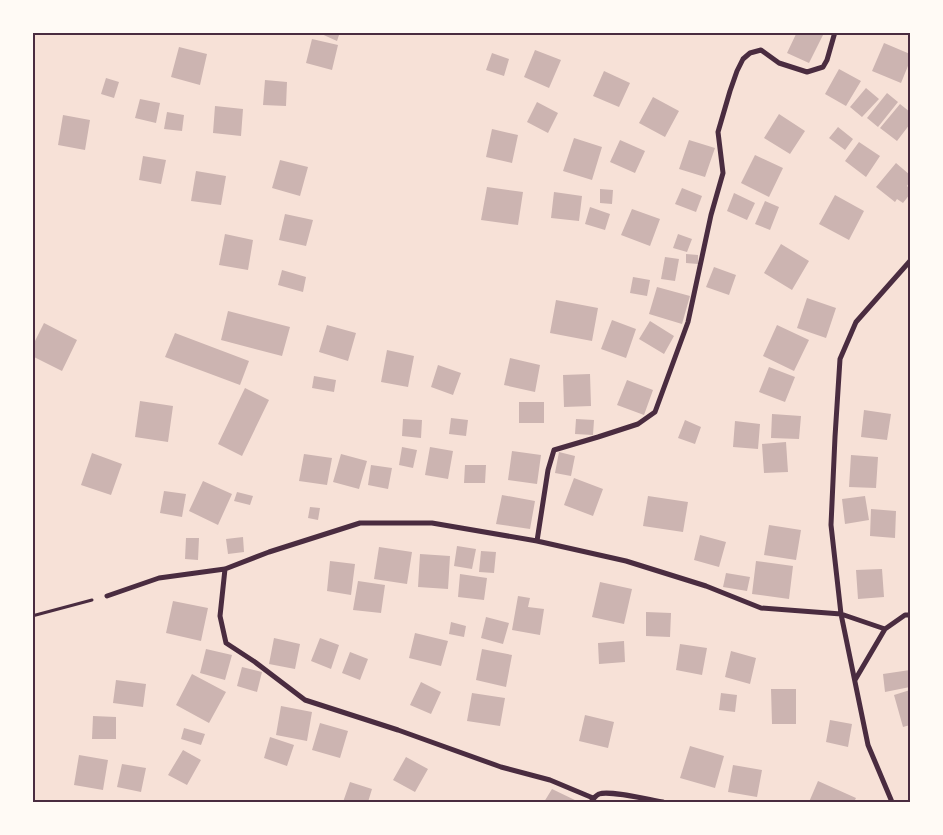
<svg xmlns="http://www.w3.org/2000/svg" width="943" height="835" font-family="'IBM Plex Sans',sans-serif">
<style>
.building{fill:#ccb4b1}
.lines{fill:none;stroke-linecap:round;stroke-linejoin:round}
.path{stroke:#4a2c40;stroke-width:3}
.minor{stroke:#4a2c40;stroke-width:5}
.neatline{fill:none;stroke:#4a2c40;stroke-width:2}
</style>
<rect width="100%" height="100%" fill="#f7e1d7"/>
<path class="building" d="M317,32H340L337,41Z
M797,32H818L823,35L809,63L787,53Z
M312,39L338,45L332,70L306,63Z
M884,43L910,54V61L901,83L872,71Z
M179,47L207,54L200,85L171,77Z
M535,50L561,60L549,88L524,77Z
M492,53L509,59L504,76L486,70Z
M839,69L861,81L846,106L825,94Z
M604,71L630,83L619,107L593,96Z
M106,78L119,82L114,98L101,94Z
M265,80L287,82L286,106L263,105Z
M866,88L879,99L862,117L850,107Z
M887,93L898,102L878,127L867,118Z
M653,97L679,111L665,137L639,123Z
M140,99L160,103L156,123L135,118Z
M537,102L558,113L548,133L527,122Z
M900,104L910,112V124L897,141L880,128Z
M215,106L243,109L241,136L213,133Z
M167,112L184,115L182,131L164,129Z
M779,114L805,131L790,154L764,138Z
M63,115L90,120L85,150L58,145Z
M838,127L853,139L845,150L829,138Z
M492,129L518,135L512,163L486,157Z
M574,138L602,147L592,180L563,171Z
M620,140L645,151L635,173L610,162Z
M689,140L715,148L705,177L679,169Z
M859,142L880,156L866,177L845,161Z
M755,155L783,168L769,197L741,183Z
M143,156L166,160L161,184L139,180Z
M280,160L308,167L300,196L272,188Z
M896,163L910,175V181L907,186L910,189V194L903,203L897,199L895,202L876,187Z
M196,171L226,176L221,205L191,201Z
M487,187L523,192L518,225L481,220Z
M682,188L702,196L696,212L675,204Z
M600,189L613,190L612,204L600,203Z
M554,192L582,196L579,221L551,218Z
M734,193L755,203L747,220L727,211Z
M835,195L864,211L849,240L819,224Z
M765,201L779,207L770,230L755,224Z
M590,207L610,214L605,230L585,224Z
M632,209L660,219L650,246L621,235Z
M285,214L313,220L306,246L279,240Z
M225,234L253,240L248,270L219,265Z
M678,234L692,239L687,252L673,248Z
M781,244L809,261L792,290L764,273Z
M686,254L698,255V264L686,263Z
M665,257L679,259L675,281L661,279Z
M714,267L736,275L729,295L706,287Z
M282,270L306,277L303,292L278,285Z
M633,277L650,280L647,296L630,293Z
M657,287L690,296L682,324L649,314Z
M807,298L836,308L826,338L797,328Z
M556,300L598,308L592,341L550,333Z
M228,311L290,327L282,356L221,340Z
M612,320L636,329L626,358L601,349Z
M650,321L674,336L664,354L639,339Z
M44,323L77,340L62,371L32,356V347Z
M327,325L356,333L348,361L319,352Z
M777,325L809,340L794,371L763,356Z
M175,333L249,361L240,385L165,357Z
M387,350L414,356L408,387L381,382Z
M510,358L540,365L535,392L504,385Z
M438,365L461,373L453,395L431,387Z
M769,367L795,377L785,402L759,392Z
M590,374L591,406L564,407L563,375Z
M314,376L336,380L334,392L312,388Z
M627,380L653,390L644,415L617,405Z
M245,388L269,400L242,456L218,444Z
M140,401L173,406L168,442L135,437Z
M519,402H544V423H519Z
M864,410L891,414L887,440L861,437Z
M772,414L801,416L799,439L771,438Z
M451,418L468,420L466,436L449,434Z
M403,419L422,420L421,438L402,436Z
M576,419L594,420L593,435L575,434Z
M685,420L701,427L695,444L678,438Z
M735,421L760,424L758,449L733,447Z
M786,442L788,472L764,473L762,444Z
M402,447L417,450L413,468L399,465Z
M430,447L453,451L448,479L425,475Z
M512,451L541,455L537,484L508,480Z
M559,452L575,456L571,476L555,473Z
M92,453L122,464L111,495L81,485Z
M304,454L332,458L327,485L299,481Z
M341,454L367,461L359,489L333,482Z
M851,455L878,457L876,488L849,487Z
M371,465L392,468L388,489L368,485Z
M465,465H486L485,483H464Z
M574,478L603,489L593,516L564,505Z
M203,481L232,494L218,525L189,511Z
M164,491L186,494L182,517L160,513Z
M237,492L253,496L250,505L234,501Z
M502,495L535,501L530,529L496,524Z
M648,496L688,502L683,532L643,526Z
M865,496L869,520L845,524L842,499Z
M310,507L320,508L318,520L308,518Z
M871,509L896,511L895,538L870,536Z
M769,525L801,530L796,560L764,555Z
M700,535L726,542L719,567L694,560Z
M243,537L244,552L228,554L226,539Z
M186,538H199L198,560L185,559Z
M457,546L476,549L472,569L454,566Z
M379,547L412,552L407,584L374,579Z
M481,551L496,552L494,573L479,572Z
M420,554L450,556L448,589L418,587Z
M330,561L355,564L351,595L327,591Z
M756,561L793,566L789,599L752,594Z
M882,569L884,597L858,599L856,570Z
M726,573L750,577L747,591L723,587Z
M460,574L487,578L484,600L458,597Z
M358,581L385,585L381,613L353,610Z
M600,582L632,589L624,624L592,617Z
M518,596L530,598L528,607L544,609L540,635L512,630Z
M173,601L208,608L201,641L166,633Z
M646,612L671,613L670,637L646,636Z
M486,617L509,623L503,644L481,638Z
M451,622L466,626L464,637L449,634Z
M415,633L448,641L441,666L409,658Z
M274,638L300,644L295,669L269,664Z
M320,638L339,645L331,669L311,661Z
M624,641L625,662L599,664L598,643Z
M680,644L707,648L702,675L676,670Z
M206,649L232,655L225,680L200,673Z
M482,649L512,655L506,687L476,680Z
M731,651L756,658L750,684L725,677Z
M350,652L368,659L360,680L342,673Z
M242,667L262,672L257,692L237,686Z
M910,670V687L885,692L883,674Z
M192,674L226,692L209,723L176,705Z
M116,680L146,684L143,707L113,703Z
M421,682L441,692L431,714L410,705Z
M771,689H796V724H772Z
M910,690V725L903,727L894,695Z
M472,693L505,698L500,726L467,721Z
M721,693L737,695L735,712L719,710Z
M281,706L312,712L307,741L276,735Z
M585,715L614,722L608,748L579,741Z
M93,716L116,717V739H92Z
M830,720L852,724L848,747L826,742Z
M320,723L348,731L340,758L312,750Z
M184,728L205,734L201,745L181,739Z
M270,737L294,745L287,766L264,758Z
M690,746L724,756L715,788L680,778Z
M183,750L201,760L187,785L168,775Z
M79,755L108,760L103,790L74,785Z
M406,757L428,769L415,792L393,780Z
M122,764L146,768L141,792L117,787Z
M733,765L762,770L757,797L728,792Z
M818,781L856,798L854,802H809Z
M350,782L372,789L368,802H343Z
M552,789L579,802H544Z"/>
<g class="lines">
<path class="path" d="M32,616L92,600"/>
<path class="minor" d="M537,541L548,470L554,450L598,437L638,424L655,412L688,322L711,215L723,173L718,132L730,91L737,71L743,59L750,53L761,50L779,63L807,72L823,67L827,60L835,32
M225,569L220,616L226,643L255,662L305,700L398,730L501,767L550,780L593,798
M107,596L159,578L225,569L269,552L360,523H432L537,541L626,561L706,586L761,608L841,614L885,629L905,615H910
M855,680L885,629
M591,802C593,799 595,796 599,794C610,790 650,800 663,802
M892,802L868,745L841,614L831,525L835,437L840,359L856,322L910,261"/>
</g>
<rect width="943" height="835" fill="none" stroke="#fffaf5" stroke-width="68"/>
<rect x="34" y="34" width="875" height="767" class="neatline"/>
</svg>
